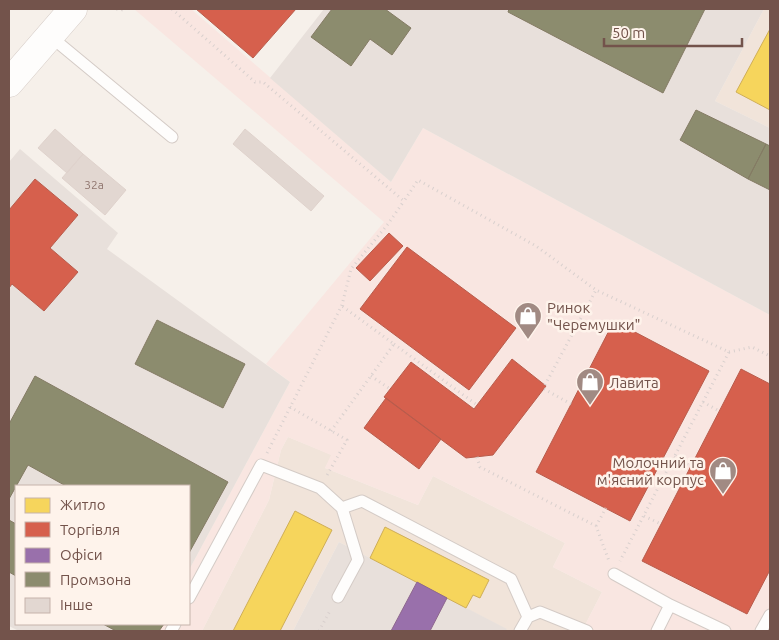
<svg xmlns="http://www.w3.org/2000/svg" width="779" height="640" font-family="Ubuntu,sans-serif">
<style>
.residential{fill:#f1e4da}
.commercial{fill:#f9e6e1}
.industrial{fill:#e8e0db}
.homes{fill:#f6d55c;stroke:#cfae57}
.shops{fill:#d6604d;stroke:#b85c4c}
.offices{fill:#9970ab;stroke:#8e678e}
.industry{fill:#8c8c6e;stroke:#847b64}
.building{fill:#e2d7d1;stroke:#dfd2cc}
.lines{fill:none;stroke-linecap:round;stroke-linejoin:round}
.lane-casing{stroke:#d4cbc6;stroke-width:13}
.secondary-casing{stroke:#d5cbc6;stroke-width:29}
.path{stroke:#d9d0ce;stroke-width:3;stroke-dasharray:1 4;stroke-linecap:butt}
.lane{stroke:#fefdfc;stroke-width:11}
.secondary{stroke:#fefdfc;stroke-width:28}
.labels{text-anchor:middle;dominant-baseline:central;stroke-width:5;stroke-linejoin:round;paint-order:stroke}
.number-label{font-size:12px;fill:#90766f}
.poi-label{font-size:15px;fill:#73534b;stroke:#fef3eb;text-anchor:start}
</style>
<rect width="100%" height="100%" fill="#f6f0ea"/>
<path class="residential" d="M764,9H770V128L715,101Z
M288,437L332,455L325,468L418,505L433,476L565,543L553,567L602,592L582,631H505L506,629L339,542L293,631H202L269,500L281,450Z"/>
<path class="commercial" d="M134,9H191L391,182L423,128L770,315V631H582L602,592L553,567L565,543L433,476L418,505L325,468L331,455L288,437L281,450L269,500L202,631H156L160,624H189V570L290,382L266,364L384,222Z"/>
<path class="industrial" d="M324,9H764L715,101L770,128V315L423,128L391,182L270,78Z
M20,149L118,233L107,249L290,382L189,570V486H16V624H160L156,631H19L9,626V162Z
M339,542L507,629L505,631H293Z"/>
<path class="homes" d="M770,29V110L736,92Z
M295,511L332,530L280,631H233Z
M385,527L489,580L480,598L473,595L466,608L370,558Z"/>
<path class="shops" d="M196,9H296L253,58Z
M35,179L78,215L50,248L78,272L44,311L12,284L9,288V210Z
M389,233L403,246L370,281L356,268Z
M407,247L516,328L469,390L360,309Z
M614,321L709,371L630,521L536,472Z
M512,359L546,386L493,455L466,458L384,397L411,362L474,409Z
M741,369L770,384V570L747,614L642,561Z
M386,398L441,439L419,469L364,428Z"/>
<path class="offices" d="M417,582L447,598L430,631H391Z"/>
<path class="industry" d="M332,9H385L411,28L392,55L370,39L351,66L311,37Z
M509,9H705L663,93L508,12Z
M696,110L766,144L748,179L680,140Z
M766,144L770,146V190L748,179Z
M157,320L245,364L223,408L135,364Z
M35,376L228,482L189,553V486H66L28,465L9,499V424Z
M9,520L16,524V576L9,572Z
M103,624H164L159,631H116Z"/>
<path class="building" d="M55,129L83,154L67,173L38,148Z
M245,129L324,196L311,211L233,144Z
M83,154L126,190L105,215L62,178Z"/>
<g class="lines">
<defs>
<path id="lane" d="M50,36L172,137
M342,508L362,501L511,579L528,617
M614,574L670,605L725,631
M189,598L261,465L320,488L342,508L358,560L338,597
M171,631L175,624
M520,631L528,617L540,612L587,631
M657,631L670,605
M761,631L770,615"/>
<path id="secondary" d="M9,83L73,9"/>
</defs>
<use href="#lane" class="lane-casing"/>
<use href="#secondary" class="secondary-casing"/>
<path class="path" d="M117,9L120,11L123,9
M172,9L255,82H263L404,201L418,180L536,246L596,290L729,352L620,561
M394,344L477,405
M729,352L752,347L770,356
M371,376L390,389
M545,385L596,290
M544,389L571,404
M703,402L719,411
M290,407L347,440L326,477
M331,431L394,344L342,306
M267,453L342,305L351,269L388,224L404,201
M477,457L480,467L596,526L609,561
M674,457L691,466
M663,458L671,463
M644,516L661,524
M596,526L606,508
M319,631L331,609"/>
<use href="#lane" class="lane"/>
<use href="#secondary" class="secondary"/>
</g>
<defs>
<symbol id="shop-pin" viewBox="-11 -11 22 30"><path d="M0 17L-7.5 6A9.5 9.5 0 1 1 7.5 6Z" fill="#a18a83" stroke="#fef3eb"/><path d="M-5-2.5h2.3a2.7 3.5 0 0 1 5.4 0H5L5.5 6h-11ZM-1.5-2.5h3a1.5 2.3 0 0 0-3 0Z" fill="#fff"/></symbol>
</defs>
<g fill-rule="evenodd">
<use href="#shop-pin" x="512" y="300" width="32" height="43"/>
<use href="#shop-pin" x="574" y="366" width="32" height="43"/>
<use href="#shop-pin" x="707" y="455" width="32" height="43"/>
</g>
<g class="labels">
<g class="number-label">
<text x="94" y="184">32а</text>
</g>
<g class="poi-label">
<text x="547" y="307">Ринок<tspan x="547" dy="17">"Черемушки"</tspan></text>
<text x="609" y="382">Лавита</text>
<text x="704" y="462" text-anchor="end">Молочний та<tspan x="704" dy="17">м'ясний корпус</tspan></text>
</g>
</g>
<rect width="779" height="640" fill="none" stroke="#73534b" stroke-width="20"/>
<rect x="15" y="485" width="175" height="140" fill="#fef3eb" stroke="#c6b3ab"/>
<rect x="25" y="498" width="25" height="15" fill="#f6d55c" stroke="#c6b3ab"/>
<text x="60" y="510" font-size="15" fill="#73534b">Житло</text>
<rect x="25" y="522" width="25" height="15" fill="#d6604d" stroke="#c6b3ab"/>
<text x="60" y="535" font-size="15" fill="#73534b">Торгівля</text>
<rect x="25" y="548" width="25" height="15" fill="#9970ab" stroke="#c6b3ab"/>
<text x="60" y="560" font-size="15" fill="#73534b">Офіси</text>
<rect x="25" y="572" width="25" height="15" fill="#8c8c6e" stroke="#c6b3ab"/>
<text x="60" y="585" font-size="15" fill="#73534b">Промзона</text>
<rect x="25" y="598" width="25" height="15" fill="#e2d7d1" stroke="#c6b3ab"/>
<text x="60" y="610" font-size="15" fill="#73534b">Інше</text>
<path d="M604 38v8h138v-8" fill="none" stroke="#73534b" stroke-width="2.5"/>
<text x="612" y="38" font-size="15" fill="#73534b" stroke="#fef3eb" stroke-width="4" paint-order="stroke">50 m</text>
</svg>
